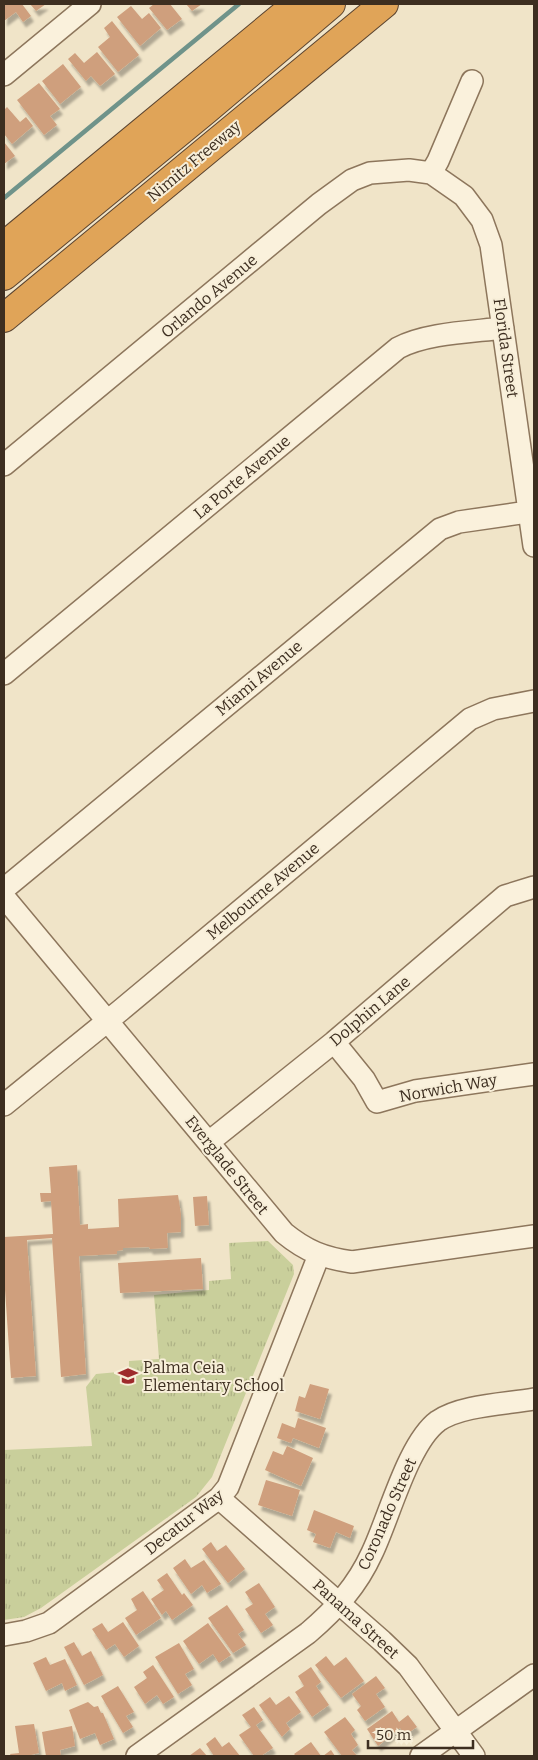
<svg xmlns="http://www.w3.org/2000/svg" width="538" height="1760" font-family="Bitter,serif">
<style>
.grass{fill:url(#grass-tufts)}
.lines{fill:none;stroke-linecap:round;stroke-linejoin:round}
.stream{stroke:#6f938a;stroke-width:4.5}
.building{fill:#cf9f7d;filter:url(#shadow)}
.minor-casing{stroke:#8d765c;stroke-width:24}
.highway-casing{stroke:#5b4430;stroke-width:30}
.minor{stroke:#faf1dc;stroke-width:21}
.highway{stroke:#e0a458;stroke-width:28}
.labels{text-anchor:middle;dominant-baseline:central;stroke-width:4;stroke-linejoin:round;paint-order:stroke}
.street-label{font-size:16px;fill:#3d2e20;stroke:#f7eed8}
.poi-label{font-size:16px;fill:#3d2e20;stroke:#f7eed8;text-anchor:start}
</style>
<defs>
<pattern id="grass-tufts" width="24" height="20" patternUnits="userSpaceOnUse" patternTransform="scale(1.25)"><rect width="24" height="20" fill="#c9cf9b"/><path d="M3 7l-1-3M5 7V3M7 7l1-3M15 17l-1-3M17 17v-4M19 17l1-3" fill="none" stroke="#aeb285"/></pattern>
<filter id="shadow"><feDropShadow dx="3" dy="5.5" stdDeviation="1" flood-color="#0004"/></filter>
</defs>
<rect width="100%" height="100%" fill="#f0e4c8"/>
<path class="grass" d="M268,1241L293,1265L294,1274L212,1477L196,1497L41,1608L24,1617L4,1620V1450L92,1446L86,1387L96,1374L129,1371V1361L159,1359L154,1295L209,1290V1281L231,1279L229,1243Z"/>
<g class="lines">
<path class="stream" d="M4,198L239,4"/>
</g>
<path class="building" d="M4,4H22L31,16L23,22L16,12L4,21Z
M30,4H46L36,11Z
M154,4H170L182,19L167,30L149,8Z
M186,4H202L192,11Z
M131,6L142,19L149,13L161,28L140,46L117,17Z
M112,21L139,55L118,72L98,47L110,37L104,28Z
M97,52L115,74L100,86L91,76L86,81L68,59L75,53L84,63Z
M63,64L81,87L60,104L42,81Z
M39,83L60,109L50,116L57,125L44,135L17,100Z
M7,107L20,122L26,117L33,126L12,144L4,134V110Z
M4,142L15,156L4,164Z
M77,1165L80,1225L88,1224V1229L119,1227L118,1199L178,1195L181,1214V1232L167,1233L168,1248L150,1249L149,1247L123,1248V1250L117,1251V1254L79,1256L86,1374L61,1377L52,1238L27,1240L36,1376L11,1378L4,1275V1237L53,1234L51,1201L41,1202L40,1193H51L49,1167Z
M207,1196L209,1225L195,1226L193,1197Z
M201,1258L203,1289L120,1293L118,1263Z
M310,1384L329,1389L320,1419L295,1411L299,1396L305,1398Z
M298,1418L326,1428L319,1448L293,1438L291,1443L277,1438L282,1423L295,1428Z
M287,1446L313,1458L301,1486L265,1470L273,1451L283,1455Z
M266,1480L300,1490L292,1516L258,1505Z
M314,1510L354,1526L350,1538L336,1532L330,1548L313,1542L316,1534L307,1530Z
M211,1542L217,1551L226,1545L245,1569L228,1583L202,1549Z
M185,1559L191,1568L204,1560L221,1584L207,1593L202,1585L191,1594L173,1568Z
M167,1573L182,1595L184,1593L193,1605L172,1620L166,1611L162,1615L151,1599L164,1590L157,1580Z
M259,1583L275,1607L265,1614L273,1625L261,1633L245,1609L253,1604L245,1592Z
M143,1591L161,1618L136,1635L125,1618L137,1610L131,1599Z
M227,1605L244,1630L238,1634L246,1645L233,1653L208,1618Z
M123,1622L139,1646L124,1657L115,1644L106,1650L92,1629L102,1623L108,1632Z
M208,1623L231,1655L219,1663L213,1654L199,1664L183,1641Z
M74,1642L82,1656L91,1651L103,1675L84,1685L64,1647Z
M179,1643L194,1669L185,1674L192,1685L178,1694L155,1657Z
M326,1656L334,1666L346,1657L364,1681L341,1698L315,1665Z
M46,1657L50,1665L65,1659L77,1685L65,1691L62,1683L46,1691L33,1663Z
M153,1665L174,1697L163,1704L157,1695L145,1704L134,1687L147,1678L143,1672Z
M311,1667L321,1682L316,1686L329,1705L312,1717L295,1692L304,1686L298,1676Z
M376,1676L385,1688L376,1694L385,1707L365,1721L357,1710L361,1706L352,1694Z
M118,1686L134,1712L126,1716L133,1727L123,1733L101,1696Z
M289,1696L301,1712L286,1723L290,1729L282,1737L259,1705L270,1697L276,1705Z
M88,1702L94,1707L98,1706L101,1713H103L114,1739L100,1745L95,1733L80,1739L69,1710Z
M254,1707L263,1720L256,1725L273,1748L261,1756H254L239,1735L251,1727L242,1715Z
M392,1711L399,1722L408,1715L417,1727L405,1735L400,1728L378,1746L367,1729Z
M345,1717L355,1730L351,1734L358,1745L352,1750L357,1756H342L324,1732Z
M34,1724L39,1753L27,1756H11L10,1754L19,1753L15,1726Z
M72,1726L75,1746L60,1750L61,1756H46L42,1732Z
M215,1737L222,1747L229,1742L240,1756H214L206,1744Z
M311,1742L321,1756H296L294,1754Z
M200,1748L207,1756H189Z
M331,1750L335,1756H323Z"/>
<g class="lines">
<defs>
<path id="minor" d="M4,75L90,4
M431,173L438,161L472,81
M4,465L319,204L352,180L370,173L409,170L431,173L464,196L482,220L491,245L534,546
M4,674L398,348C426,333 471,332 503,328
M4,889L440,529L459,522L534,511
M4,897L284,1233C306,1251 324,1258 352,1262L534,1236
M334,1042L364,1079L377,1102L415,1091L534,1074
M4,1105L121,1010L470,719L493,709L534,701
M209,1142L334,1042L505,896L534,887
M219,1498L382,1641L408,1666L474,1756
M4,1635L26,1631L49,1623L219,1498L228,1487L319,1255
M137,1756L308,1633C336,1609 357,1586 372,1553C389,1518 408,1443 438,1421C461,1405 506,1404 534,1399
M421,1756L534,1675"/>
<path id="highway" d="M4,246L297,4
M4,276L206,110L331,4
M4,318L384,4"/>
</defs>
<use href="#minor" class="minor-casing"/>
<use href="#highway" class="highway-casing"/>
<use href="#minor" class="minor"/>
<use href="#highway" class="highway"/>
</g>
<defs>
<symbol id="school-bare" viewBox="-9 -9 18 18"><path d="M0-5L7-2L0 1L-7-2ZM-4 1L0 2.5L4 1V4Q0 6-4 4Z" fill="#9e2a2b" stroke="#f7eed8" stroke-width="2.5" paint-order="stroke"/></symbol>
</defs>
<g fill-rule="evenodd">
<use href="#school-bare" x="114" y="1362" width="28" height="28"/>
</g>
<g class="labels">
<g class="street-label">
<text transform="translate(194 161) rotate(-40)">Nimitz Freeway</text>
<text transform="translate(209 296) rotate(-40)">Orlando Avenue</text>
<text transform="translate(506 348) rotate(82)">Florida Street</text>
<text transform="translate(242 477) rotate(-40)">La Porte Avenue</text>
<text transform="translate(259 678) rotate(-40)">Miami Avenue</text>
<text transform="translate(263 891) rotate(-40)">Melbourne Avenue</text>
<text transform="translate(370 1011) rotate(-40)">Dolphin Lane</text>
<text transform="translate(448 1088) rotate(-10)">Norwich Way</text>
<text transform="translate(227 1165) rotate(51)">Everglade Street</text>
<text transform="translate(387 1514) rotate(-66)">Coronado Street</text>
<text transform="translate(184 1522) rotate(-38)">Decatur Way</text>
<text transform="translate(356 1619) rotate(42)">Panama Street</text>
</g>
<g class="poi-label">
<text x="143" y="1367">Palma Ceia<tspan x="143" dy="18">Elementary School</tspan></text>
</g>
</g>
<rect width="538" height="1760" fill="none" stroke="#3d2e20" stroke-width="10"/>
<path d="M368 1740v8h105v-8" fill="none" stroke="#3d2e20" stroke-width="2.5"/>
<text x="376" y="1740" font-size="15" fill="#3d2e20" stroke="#f7eed8" stroke-width="4" paint-order="stroke">50 m</text>
</svg>
